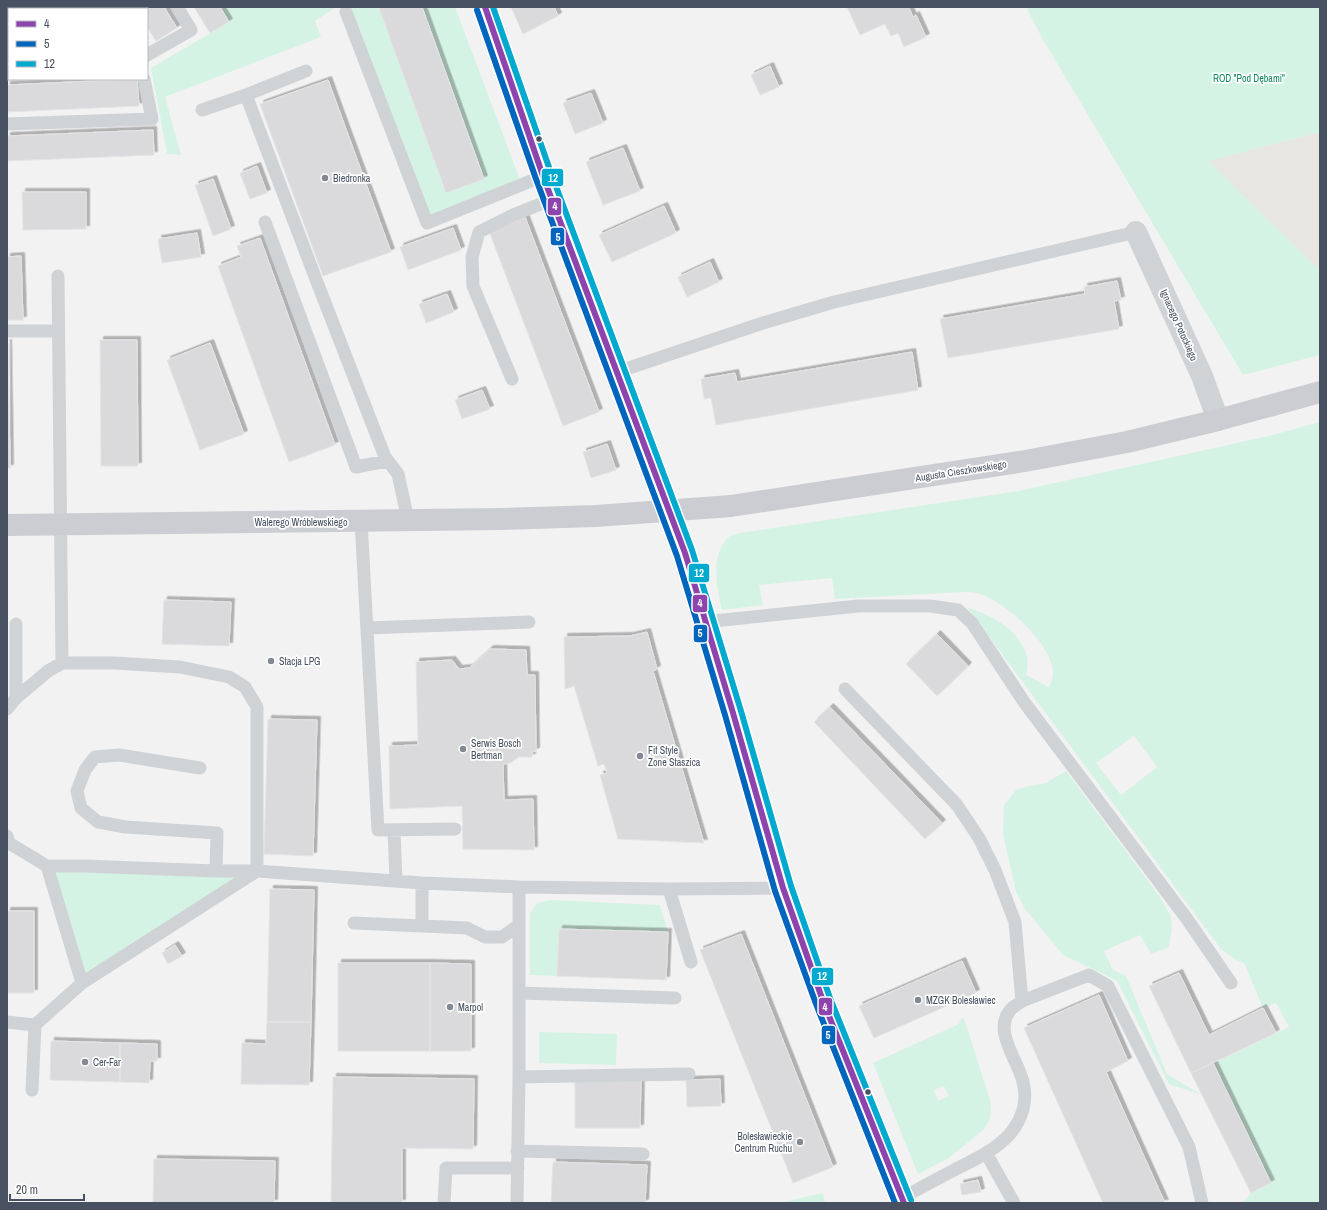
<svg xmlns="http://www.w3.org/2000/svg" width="1327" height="1210" font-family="'Archivo Narrow',sans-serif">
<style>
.commercial{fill:#e7e6e0}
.green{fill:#d5f3e5;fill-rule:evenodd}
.building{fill:#dadadd;stroke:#e4e4e5;filter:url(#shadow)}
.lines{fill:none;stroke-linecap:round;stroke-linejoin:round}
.service{stroke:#d0d3d6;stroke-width:13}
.minor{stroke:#d0d3d6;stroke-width:22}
.primary{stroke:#cbcdd3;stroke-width:22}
.bus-1-casing{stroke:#fff;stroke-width:9}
.bus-2-casing{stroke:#fff;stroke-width:9}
.bus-3-casing{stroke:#fff;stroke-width:9}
.bus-1{stroke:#8e44ad;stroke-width:6}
.bus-2{stroke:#0065bd;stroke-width:6}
.bus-3{stroke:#00a9ce;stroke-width:6}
.bus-dot{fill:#475161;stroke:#fff;stroke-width:1.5}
.poi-dot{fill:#838994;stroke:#fff;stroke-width:1.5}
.labels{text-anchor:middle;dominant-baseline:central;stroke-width:3.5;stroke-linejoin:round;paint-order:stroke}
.park-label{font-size:10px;fill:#0f865a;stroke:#fff}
.poi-label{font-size:10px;fill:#475161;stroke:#fff;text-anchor:start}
.street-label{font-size:10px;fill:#475161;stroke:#fff}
.line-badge{stroke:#fff;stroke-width:1.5}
.badge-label{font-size:11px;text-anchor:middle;font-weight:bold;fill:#fff}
</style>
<defs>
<filter id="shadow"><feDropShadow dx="3.5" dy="-3.5" stdDeviation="0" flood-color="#0004"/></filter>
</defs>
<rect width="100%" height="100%" fill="#f3f2f2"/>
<path class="commercial" d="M1320,132V271L1208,161Z"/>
<path class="green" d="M220,7H336L315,21L321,37L165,97L181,155L167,154L151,68L229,22Z
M348,7H455L522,185L426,219Z
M1026,7H1320V132L1209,161L1320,271V355L1243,375L1042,38Z
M1320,422V1203H1242L1251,1193L1271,1183L1213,1063L1289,1027L1276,1003L1263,1008L1244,963L1236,960L1221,949L967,607C988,615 1011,624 1022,645C1024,649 1026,652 1027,656C1028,663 1027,669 1026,675L1049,687C1051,683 1053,677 1053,672C1052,644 1007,604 982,595C976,592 969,592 964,592L835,599L832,578L759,585L763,605L722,610C717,588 710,559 726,540C728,536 735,534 740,533L1018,491L1269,436ZM1134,736L1157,767L1121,795L1096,763Z
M1066,771L1160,897L1171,916L1172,929L1169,947L1151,954L1140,935L1104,951L1113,970L1126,976L1167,1074L1202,1095L1169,1084L1117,981L1093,969L1063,955L1025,909L1016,892L1003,834L1004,805L1016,790L1024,787L1046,783Z
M47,866L257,871L82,983Z
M551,900L660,905L668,932L559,929L557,976L530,975V914L537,903Z
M964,1018L990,1100C992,1113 991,1121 982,1131L949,1158L918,1174L873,1063L959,1024L960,1020ZM944,1086L949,1096L938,1101L934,1090Z
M539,1032L617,1034L616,1065L539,1063Z
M823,1193L825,1203H779Z"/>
<path class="building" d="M7,7H18L19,9H9V13H7Z
M79,7H106L107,9H80Z
M134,7H164L177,28L156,41L147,27V9H136Z
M194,7H220L229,22L210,33Z
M381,7H422L484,179L446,193L379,8Z
M511,7H554L558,16L523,34Z
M847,7H912L909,8L913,17L916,15L926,37L904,47L898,33L891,36L885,24L860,35Z
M7,39H9V64H7Z
M770,66L779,87L760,95L751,75Z
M137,79L139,106L7,112V85Z
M328,80L391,252L323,276L260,104Z
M591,93L603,123L575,134L563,103Z
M153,130L154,155L7,161V136Z
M623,148L640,191L603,205L586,162Z
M257,166L267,193L250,199L240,173Z
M213,179L231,229L213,236L195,185Z
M22,192H86V229L23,230Z
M664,206L676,233L612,262L599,235Z
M525,217L599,412L563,426L489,231Z
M453,228L461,250L408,270L400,247Z
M197,233L201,257L162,263L158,239Z
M260,238L335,445L289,462L218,266L241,257L237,246Z
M21,256L23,320H7V257Z
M710,262L719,282L687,297L678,277Z
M1117,281L1121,300L1114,301L1119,329L948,358L940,319L1085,294L1084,287Z
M447,294L454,312L426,323L419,304Z
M100,340H137L138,466H101Z
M7,343H8L10,468H7Z
M210,343L244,434L200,450L167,360Z
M912,352L918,390L716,425L711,398L704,399L701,379L735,373L737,382Z
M482,390L490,409L462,419L455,400Z
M607,444L616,470L591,478L583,452Z
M164,600L231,602L229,646L162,644Z
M647,632L657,669L653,671L704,843L618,839L600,775L607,773L604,764L598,766L574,686L565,689L564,637L630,636Z
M937,634L968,666L937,696L906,664Z
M490,649L526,650L527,675H535L536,751L532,752V757H518L511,763L503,764L504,800L533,799L534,850L463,849L462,806L390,809L389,746L418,745L416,662L452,660L459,669L469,668Z
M830,707L942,823L925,839L814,722Z
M268,719L317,720L313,856L264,854Z
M270,889L314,890L311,1022H267Z
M7,911H34V993H7Z
M559,929L668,932L666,980L557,976Z
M741,934L833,1167L793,1183L700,950Z
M175,945L182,956L168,964L162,953Z
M962,961L976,993L874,1038L859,1006Z
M338,963H430V1051H338Z
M430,963L471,964V1051H430Z
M1179,973L1209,1035L1263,1008L1276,1033L1191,1073L1149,986Z
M1099,995L1128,1061L1106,1072L1165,1203H1103L1024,1028Z
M267,1022H311L309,1085L241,1084L242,1043L266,1044Z
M51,1041L120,1043V1082L50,1080Z
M120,1043L157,1044V1061H150L149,1083L120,1082Z
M1213,1063L1271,1183L1251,1193L1191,1073Z
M333,1077L474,1079L473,1149L402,1148V1203H331Z
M575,1079H641L640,1128H575Z
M720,1079L721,1106L687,1107L686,1080Z
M154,1159L275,1161L274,1203H153Z
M553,1162L647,1165L645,1203H551Z
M978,1180L981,1192L962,1195L960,1184Z"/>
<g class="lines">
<path class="service" d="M119,7L120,9
M346,12L427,223L543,176
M147,55L191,30L177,7
M7,74H9
M246,95L306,71
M202,110L246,95L317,282L385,457L398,474L408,520
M7,124L152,119L144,79
M265,222L356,467L387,461
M58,276L62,663
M7,331H58
M617,372L763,323L834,302L1136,232
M512,379L473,286L472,257L479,232L513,215L553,199
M361,521L378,830L455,829
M705,622L858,606H930L958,610L972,623L1024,702L1187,919L1231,983
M367,628L529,622
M845,689L957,805L979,838L995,870L1015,922L1022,1001C1019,1003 1015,1006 1012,1008C991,1030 1018,1059 1023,1082C1028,1101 1022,1120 1009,1135C995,1150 976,1159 958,1168C939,1178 920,1188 902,1198
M16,698V624
M7,709L16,698L48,671L62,663H115L180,667L229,677L245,687L257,707V871
M200,768L119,755L95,757L85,770L77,791L81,808L98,822L126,827L217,833L216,871
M394,830L396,881
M7,836L9,843L47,866H84L216,871H257L422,883L519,887L669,889L783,888
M47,866L82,983
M669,889L691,962
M354,923L467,928L485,937H502L519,925
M422,926V883
M519,993L675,998
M1022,1001L1089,975L1108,986L1189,1147L1202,1203
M7,1022L35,1025L82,983L257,871
M519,1077L689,1074
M32,1090L35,1025
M517,1151L643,1154
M986,1153L1014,1203
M444,1203L446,1168H518
M517,1203L519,1077V887"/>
<path class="minor" d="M485,7L543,176L685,553L733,713L783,888L823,1001L904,1203
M1136,232L1202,376L1218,420"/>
<path class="primary" d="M7,525L501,519L596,516L731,506L1025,461L1127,442L1218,420L1320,392"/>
<defs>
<path id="bus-1" d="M485,7L543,176L685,553L733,713L783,888L823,1001L904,1203"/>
<path id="bus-2" d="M477,10L536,179L677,556L725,715L775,891L816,1004L895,1203"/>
<path id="bus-3" d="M493,7L551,173L692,550L741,711L791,886L830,998L911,1200"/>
</defs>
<use href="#bus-1" class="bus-1-casing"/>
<use href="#bus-2" class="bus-2-casing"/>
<use href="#bus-3" class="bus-3-casing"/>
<use href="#bus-1" class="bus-1"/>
<use href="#bus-2" class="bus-2"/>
<use href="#bus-3" class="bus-3"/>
</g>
<g class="bus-dot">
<circle cx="539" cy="139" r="3.5"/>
<circle cx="868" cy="1092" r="3.5"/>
</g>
<g class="poi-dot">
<circle cx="325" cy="178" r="4"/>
<circle cx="271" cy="661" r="4"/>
<circle cx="463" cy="749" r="4"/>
<circle cx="640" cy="756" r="4"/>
<circle cx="918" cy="1000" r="4"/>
<circle cx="450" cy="1007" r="4"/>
<circle cx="85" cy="1062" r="4"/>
<circle cx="800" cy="1142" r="4"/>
</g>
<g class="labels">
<g class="park-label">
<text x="1249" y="78">ROD "Pod Dębami"</text>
</g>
<g class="poi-label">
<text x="333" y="178">Biedronka</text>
<text x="279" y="661">Stacja LPG</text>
<text x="471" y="743">Serwis Bosch<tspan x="471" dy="12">Bertman</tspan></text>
<text x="648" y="750">Fit Style<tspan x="648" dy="12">Zone Staszica</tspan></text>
<text x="926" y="1000">MZGK Bolesławiec</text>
<text x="458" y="1007">Marpol</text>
<text x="93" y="1062">Cer-Far</text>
<text x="792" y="1136" text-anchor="end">Bolesławieckie<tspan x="792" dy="12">Centrum Ruchu</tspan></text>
</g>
<g class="street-label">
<text transform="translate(1179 325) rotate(66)">Ignacego Potockiego</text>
<text transform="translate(961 471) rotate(-9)">Augusta Cieszkowskiego</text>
<text x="301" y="522">Walerego Wróblewskiego</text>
</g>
</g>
<g class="line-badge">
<rect x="541" y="168" width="23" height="19" rx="4" fill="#00a9ce"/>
<rect x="547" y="197" width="15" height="19" rx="4" fill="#8e44ad"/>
<rect x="550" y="227" width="15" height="19" rx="4" fill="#0065bd"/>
<rect x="688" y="563" width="22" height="20" rx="4" fill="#00a9ce"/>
<rect x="692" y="594" width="16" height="19" rx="4" fill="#8e44ad"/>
<rect x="693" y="624" width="15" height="19" rx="4" fill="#0065bd"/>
<rect x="811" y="967" width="23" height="19" rx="4" fill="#00a9ce"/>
<rect x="818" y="997" width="15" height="19" rx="4" fill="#8e44ad"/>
<rect x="821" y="1025" width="15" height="20" rx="4" fill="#0065bd"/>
</g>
<g class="badge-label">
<text x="553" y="182">12</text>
<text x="555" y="210">4</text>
<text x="558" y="241">5</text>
<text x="699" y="577">12</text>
<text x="700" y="607">4</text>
<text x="700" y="637">5</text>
<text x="822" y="980">12</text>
<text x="825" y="1011">4</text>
<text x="828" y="1039">5</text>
</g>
<rect width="1327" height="1210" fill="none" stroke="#475161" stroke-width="16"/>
<rect x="8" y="8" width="140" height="72" fill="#ffffff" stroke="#b5b9c0"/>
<rect x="16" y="21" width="20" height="6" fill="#8e44ad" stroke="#b5b9c0"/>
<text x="44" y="28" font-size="12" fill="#475161">4</text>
<rect x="16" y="41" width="20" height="6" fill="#0065bd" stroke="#b5b9c0"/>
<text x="44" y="48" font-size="12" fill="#475161">5</text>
<rect x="16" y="61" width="20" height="6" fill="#00a9ce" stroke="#b5b9c0"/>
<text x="44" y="68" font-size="12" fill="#475161">12</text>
<path d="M10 1194v6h74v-6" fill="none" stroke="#475161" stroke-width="2"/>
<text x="16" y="1194" font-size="12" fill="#475161" stroke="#ffffff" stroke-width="3" paint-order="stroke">20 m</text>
</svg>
